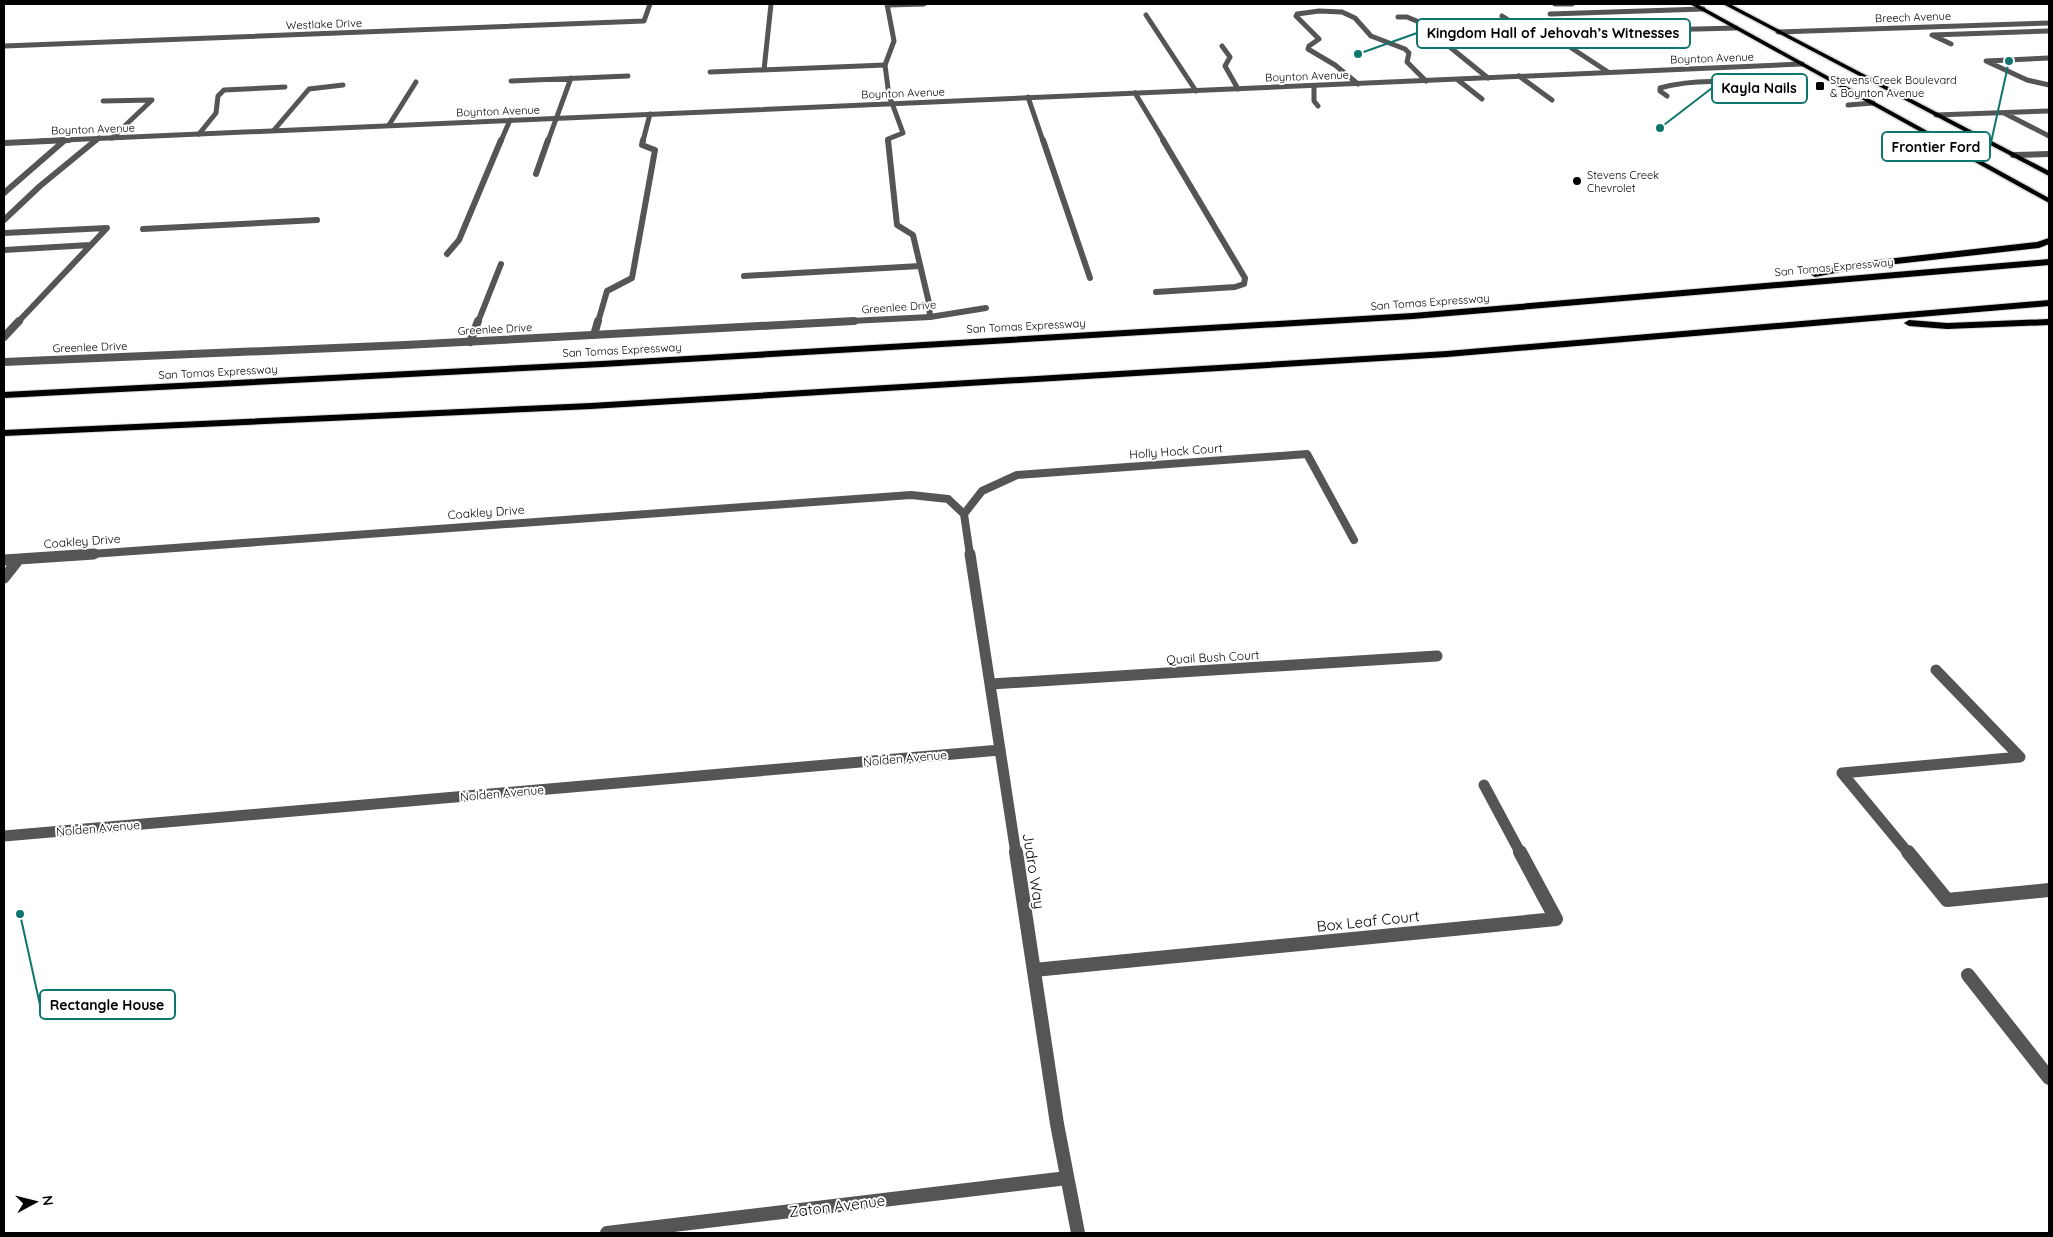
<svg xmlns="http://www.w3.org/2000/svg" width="2053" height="1237" font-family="Quicksand,sans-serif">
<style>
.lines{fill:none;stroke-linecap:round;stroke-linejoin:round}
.primary-casing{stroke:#dbdbdb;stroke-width:3}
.trunk-casing{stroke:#dbdbdb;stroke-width:2}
.service-far4{stroke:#555;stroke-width:5}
.service-far3{stroke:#555;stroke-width:6}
.service-far2{stroke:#555;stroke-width:8}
.service-far1{stroke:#555;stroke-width:11}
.service{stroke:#555;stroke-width:14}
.minor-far4{stroke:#555;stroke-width:5}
.minor-far3{stroke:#555;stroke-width:6}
.minor-far2{stroke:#555;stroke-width:8}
.minor-far1{stroke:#555;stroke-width:11}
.minor{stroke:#555;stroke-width:14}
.primary{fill:#000;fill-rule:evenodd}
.trunk{fill:#000;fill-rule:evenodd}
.poi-dot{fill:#000;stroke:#fff;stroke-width:2}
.labels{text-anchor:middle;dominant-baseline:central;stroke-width:4;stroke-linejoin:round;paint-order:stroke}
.far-street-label{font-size:11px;fill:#000;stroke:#fff}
.far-poi-label{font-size:11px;fill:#000;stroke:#fff;text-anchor:start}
.street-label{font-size:12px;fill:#000;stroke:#fff}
.near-street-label{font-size:15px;fill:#000;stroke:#fff}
.leader{fill:none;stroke:#0f766e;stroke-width:2}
.callout-dot{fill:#0f766e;stroke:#fff;stroke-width:2}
.callout{fill:#fff;stroke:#0f766e;stroke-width:2}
.callout-label{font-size:14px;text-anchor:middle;font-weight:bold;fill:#000}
</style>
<rect width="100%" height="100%" fill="#fff"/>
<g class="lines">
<defs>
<path id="primary" d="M1690,4H1697L2049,198V203Z
M1723,4H1730L2049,171V176Z"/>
<path id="trunk" d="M2049,238V244L2039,248L1860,268L1815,277L1810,274L1815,271L1860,262L2037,242Z
M2049,259V265L1413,319L602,367L4,398V392L602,361L1413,313Z
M2049,300V306L1447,357L591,409L4,436V430L591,403L1447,351Z
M2049,319V325L1947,329L1909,326L1904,323L1909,320L1947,323Z"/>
</defs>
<use href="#primary" class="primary-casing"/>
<use href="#trunk" class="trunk-casing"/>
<path class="service-far4" d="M1555,4H1572
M888,5L924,4
M1550,14L1703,9
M1146,15L1196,91
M1502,16L1516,25L1541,28L1608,72
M1398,17H1407L1419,22L1488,78
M1659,30L1736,28
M1951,44L1932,35L2049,31
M1222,46L1230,57L1225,66L1238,89
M2049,58L1986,61L2027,80L2049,85
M764,70L771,4
M710,72L885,65
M1519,76L1552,100
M1458,80L1482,99
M511,81L628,76
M1358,84L1335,65L1308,49L1309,46L1319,39L1296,16L1297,14L1319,11L1342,12L1355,18L1371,36L1405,49L1409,53L1407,62L1426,81
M1314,86V101L1318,106
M1135,93L1164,141
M1667,96L1660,91V88C1686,81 1736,76 1759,93L1753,94
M1028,97L1043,141
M103,101L152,100L112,138
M1848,105L1873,103
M2004,113L2049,136
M1936,115L2049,111
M389,125L416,82
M274,130L309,89L343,85
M199,134L216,113L218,96L224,90L285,87
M63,141L65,140
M95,141L99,138
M501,141L510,120
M548,141L571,78
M643,141L650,114
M888,141V139L903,133L892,103"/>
<path class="service-far3" d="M888,140L897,225L913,235L929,303L930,317
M1043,140L1090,278
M2013,155L2049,154
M536,174L548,140
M4,193L65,140
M4,220L40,186L96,140
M143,229L317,220
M4,233L107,228L18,322
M4,250L90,245
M447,254L459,240L501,140
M744,276L920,266
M1156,292L1235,287L1244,284L1245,278L1163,140
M478,322L501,264
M598,322L607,291L632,278L655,150L642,145L643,140"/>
<path class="service-far2" d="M594,335L598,321
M4,337L19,321
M470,342L478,321
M964,514L982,491L1017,475L1307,454L1354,540"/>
<path class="service-far1" d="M991,684L1437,656
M1842,773L2020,757L1936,670
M1842,773L1909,854
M1484,785L1521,854"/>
<path class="service" d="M1908,852L1947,900L2049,890
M1034,970L1556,919L1520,852
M1968,975L2049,1078"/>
<path class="minor-far4" d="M887,4L894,41L885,65L889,96L892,103
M1778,32L2049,23
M4,46L644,21L650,4
M41,141L1802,64"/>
<path class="minor-far3" d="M4,143L69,140
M831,322L930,317L986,308"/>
<path class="minor-far2" d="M4,362L405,345L854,321
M77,555L911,495L948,499L964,514L970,555"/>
<path class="minor-far1" d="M970,554L1016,854
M4,560L94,554
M4,578L19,559
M4,836L1000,750"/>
<path class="minor" d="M1016,852L1057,1124L1078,1233
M607,1233L1067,1178"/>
<use href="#primary" class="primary"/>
<use href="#trunk" class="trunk"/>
</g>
<g class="poi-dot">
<rect x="1815" y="81" width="10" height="10" rx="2.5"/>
<circle cx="1577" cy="181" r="5"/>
</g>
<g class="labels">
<g class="far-street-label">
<text transform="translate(1913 17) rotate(-2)">Breech Avenue</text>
<text transform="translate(324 24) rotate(-2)">Westlake Drive</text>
<text transform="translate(1712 58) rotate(-2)">Boynton Avenue</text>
<text transform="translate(1307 76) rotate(-2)">Boynton Avenue</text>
<text transform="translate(903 93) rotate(-2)">Boynton Avenue</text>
<text transform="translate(498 111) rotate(-2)">Boynton Avenue</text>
<text transform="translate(93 129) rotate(-2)">Boynton Avenue</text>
<text transform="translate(1834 267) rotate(-5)">San Tomas Expressway</text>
<text transform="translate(1430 302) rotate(-4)">San Tomas Expressway</text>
<text transform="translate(899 307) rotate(-4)">Greenlee Drive</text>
<text transform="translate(1026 326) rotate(-3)">San Tomas Expressway</text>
<text transform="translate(495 329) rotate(-3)">Greenlee Drive</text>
<text transform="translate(90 347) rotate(-2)">Greenlee Drive</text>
<text transform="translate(622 350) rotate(-3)">San Tomas Expressway</text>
<text transform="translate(218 372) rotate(-3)">San Tomas Expressway</text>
</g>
<g class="far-poi-label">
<text x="1830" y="80">Stevens Creek Boulevard<tspan x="1830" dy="13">&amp; Boynton Avenue</tspan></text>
<text x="1587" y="175">Stevens Creek<tspan x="1587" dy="13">Chevrolet</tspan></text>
</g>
<g class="street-label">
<text transform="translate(1176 451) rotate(-4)">Holly Hock Court</text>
<text transform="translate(486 512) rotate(-4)">Coakley Drive</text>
<text transform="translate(82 541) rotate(-4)">Coakley Drive</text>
<text transform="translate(1213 657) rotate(-3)">Quail Bush Court</text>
<text transform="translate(905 758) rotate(-5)">Nolden Avenue</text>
<text transform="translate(502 793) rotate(-5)">Nolden Avenue</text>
<text transform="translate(98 828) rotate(-5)">Nolden Avenue</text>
</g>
<g class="near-street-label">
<text transform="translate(1034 871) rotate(81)">Judro Way</text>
<text transform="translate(1368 921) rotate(-6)">Box Leaf Court</text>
<text transform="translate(837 1206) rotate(-7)">Zaton Avenue</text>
</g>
</g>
<path class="leader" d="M1358 54L1417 33M1660 128L1712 88M2009 61L1990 147M20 914L40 1005"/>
<g class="callout-dot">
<circle cx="1358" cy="54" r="5"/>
<circle cx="1660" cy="128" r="5"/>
<circle cx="2009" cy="61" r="5"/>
<circle cx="20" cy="914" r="5"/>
</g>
<g class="callout">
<rect x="1417" y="19" width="273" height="29" rx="5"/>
<rect x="1712" y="74" width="95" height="29" rx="5"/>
<rect x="1882" y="132" width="108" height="29" rx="5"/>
<rect x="40" y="990" width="135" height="29" rx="5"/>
</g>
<g class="callout-label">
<text x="1553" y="38">Kingdom Hall of Jehovah’s Witnesses</text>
<text x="1759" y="93">Kayla Nails</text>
<text x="1936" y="152">Frontier Ford</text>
<text x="107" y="1010">Rectangle House</text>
</g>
<rect width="2053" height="1237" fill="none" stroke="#000000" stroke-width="10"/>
<g transform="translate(35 1202) rotate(83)" stroke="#ffffff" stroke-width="4" paint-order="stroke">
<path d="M0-4L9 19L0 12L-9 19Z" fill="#000000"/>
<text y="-8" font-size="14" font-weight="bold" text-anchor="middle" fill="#000000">N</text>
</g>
</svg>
